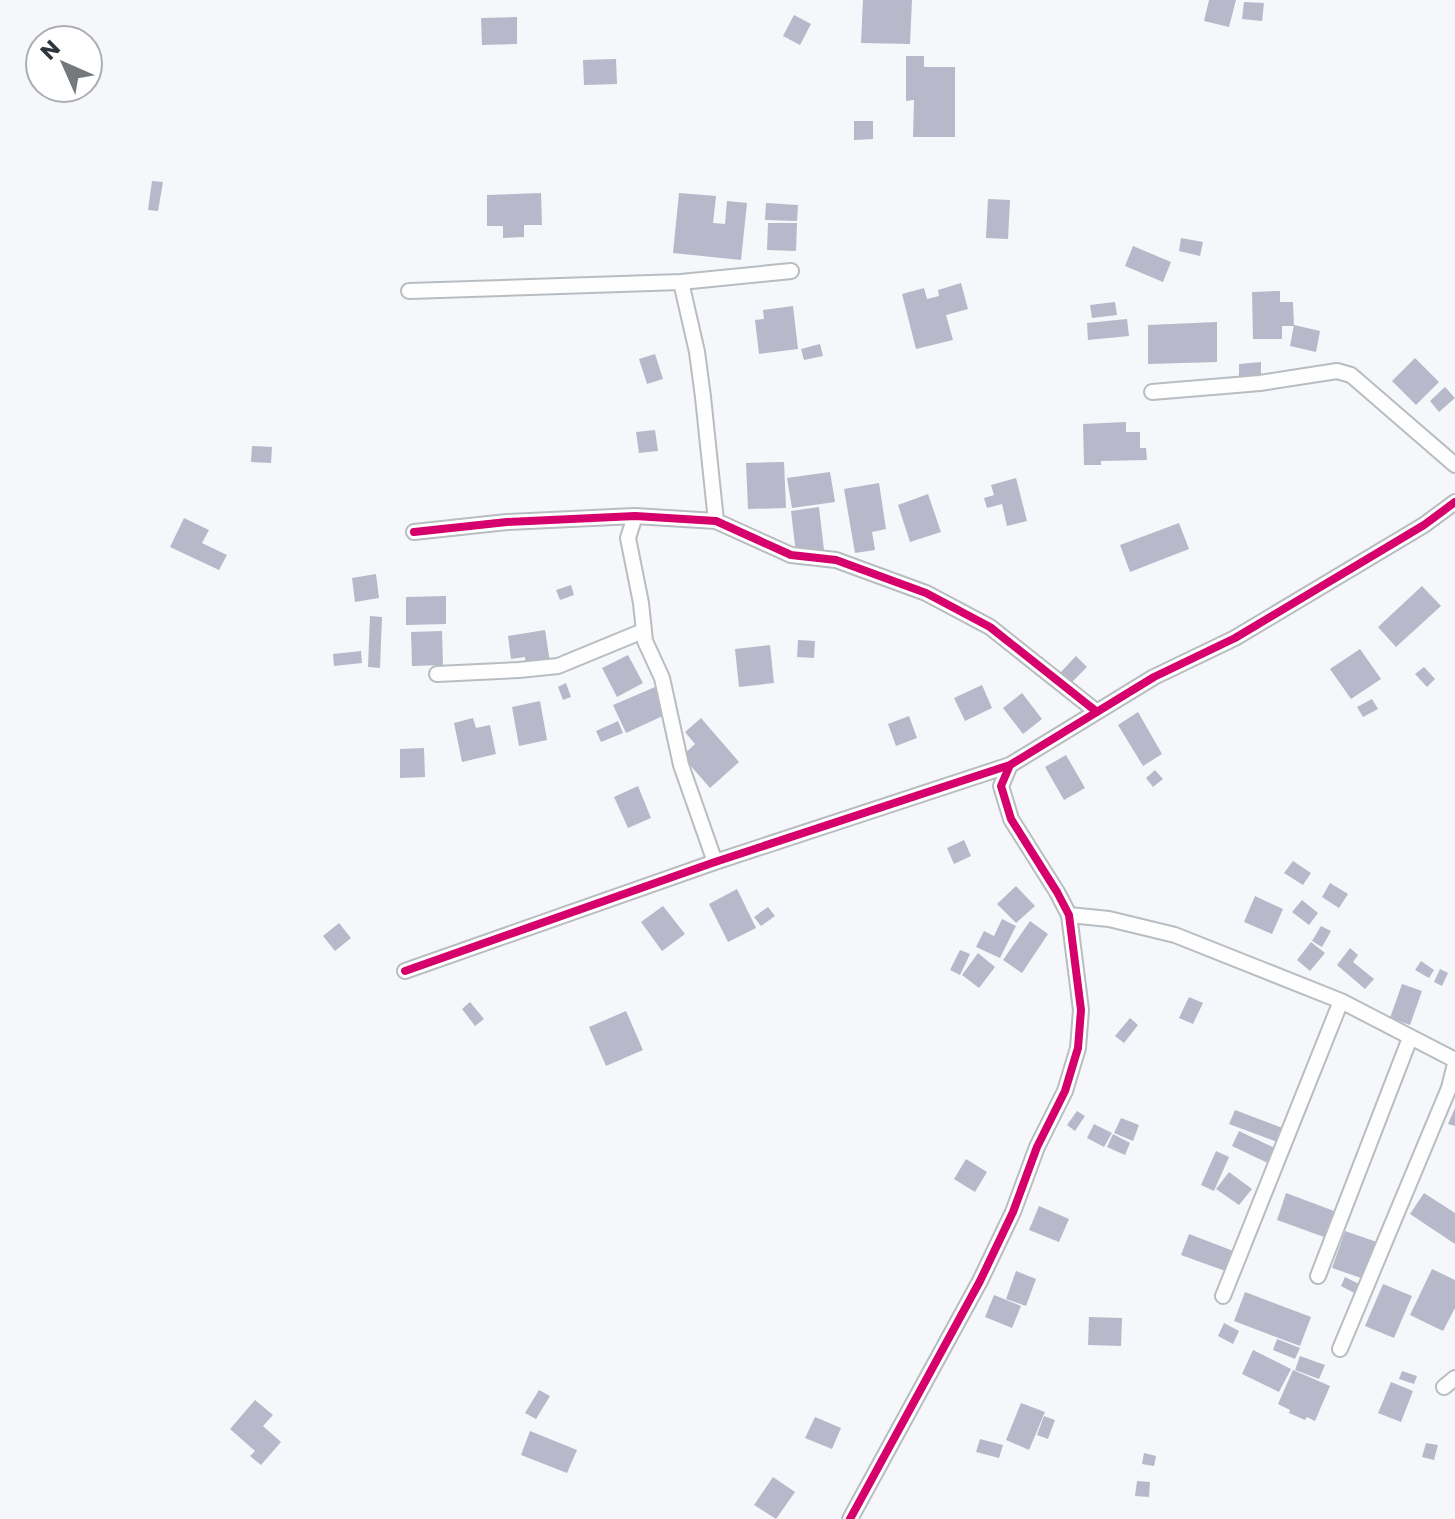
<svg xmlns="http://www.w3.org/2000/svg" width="1455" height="1519" font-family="Poppins,sans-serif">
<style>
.building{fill:#b7b9ca}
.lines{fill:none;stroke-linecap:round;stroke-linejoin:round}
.minor-casing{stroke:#b8bdc1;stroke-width:18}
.minor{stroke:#fefefe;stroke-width:14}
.cycleway-casing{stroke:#fff;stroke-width:13}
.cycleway{stroke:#d6006c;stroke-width:8}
</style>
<rect width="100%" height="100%" fill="#f5f7fa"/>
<path class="building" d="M863,0H912L910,44L861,43Z
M1209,0H1236L1229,27L1204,21Z
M1244,2L1264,3L1262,21L1242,19Z
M794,15L811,24L800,45L783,36Z
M517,17V44L482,45L481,18Z
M906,56H924V67H955V137H913L914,100L906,101Z
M616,59L617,84L584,85L583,60Z
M854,121H873V139L854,140Z
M152,181L163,182L158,211L148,210Z
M541,193L542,225H524V237L503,238V226H487V195Z
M679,193L716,196L713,223L725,224L727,201L747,203L741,260L673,253Z
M988,199L1010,200L1008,239L986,238Z
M766,203L798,205L797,221L765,220Z
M768,223H797L796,251L767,250Z
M1181,238L1203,242L1200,256L1179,251Z
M1133,246L1171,262L1163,282L1125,266Z
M961,283L968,309L946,315L953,340L916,349L902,294L924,288L927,299L939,296L938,290Z
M1280,291V302H1293L1294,326H1282V339H1253L1252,292Z
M1115,302L1117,315L1092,318L1090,305Z
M793,306L798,349L759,354L755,320L764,319L763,310Z
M1127,319L1129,336L1088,340L1087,323Z
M1217,322V362L1148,364V325Z
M1294,325L1320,331L1316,352L1290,346Z
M820,344L823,356L804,360L801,349Z
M655,354L663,379L647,384L639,359Z
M1415,358L1439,382L1416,405L1392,381Z
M1261,362V378L1239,380V364Z
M1445,387L1455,398L1439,412L1430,401Z
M1126,422V432H1140V448H1146L1147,460L1101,461V465H1084L1083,424Z
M655,430L658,451L639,453L636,432Z
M252,446L272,447L271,463L251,462Z
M784,462L786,508L748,509L746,463Z
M830,472L835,502L792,508L787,478Z
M1016,478L1027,521L1007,526L1002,504L987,508L984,498L994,495L991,485Z
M879,483L886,529L872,532L875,550L855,553L844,489Z
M928,494L941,532L910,542L898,505Z
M819,507L824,550L796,554L791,511Z
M184,518L209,530L202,543L227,555L219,570L170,547Z
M1179,523L1189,549L1130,572L1120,545Z
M376,574L379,598L355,602L352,578Z
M571,585L574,595L560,600L556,590Z
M1422,586L1441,606L1396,647L1378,627Z
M446,596V624L406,625V597Z
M370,616L382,617L380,668L368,667Z
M545,630L550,662L526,666L525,657L511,659L508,636Z
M442,631L443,665L412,666L411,632Z
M798,640L815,641L814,658L797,657Z
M770,645L774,683L739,687L735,649Z
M1360,649L1381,679L1351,699L1330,669Z
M361,651L362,663L334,666L333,654Z
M628,655L643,683L617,697L602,668Z
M1076,656L1087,667L1071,683L1060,673Z
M1424,667L1435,679L1427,687L1415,674Z
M566,683L571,697L563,700L558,687Z
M982,685L992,708L965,721L954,698Z
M655,687L667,714L626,733L613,705Z
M1022,693L1042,719L1023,734L1003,708Z
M1372,699L1378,709L1363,717L1357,707Z
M540,701L547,740L519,746L512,707Z
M1138,712L1162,754L1143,766L1118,725Z
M909,716L917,738L896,746L888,724Z
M473,718L476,728L490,725L496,754L462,762L454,723Z
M701,718L739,762L710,788L682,756L695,744L685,732Z
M618,721L623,733L601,742L596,731Z
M424,748L425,777L400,778V749Z
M1066,755L1085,788L1064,800L1045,767Z
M1155,770L1163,779L1153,787L1146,778Z
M638,786L651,818L628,828L614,797Z
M964,840L971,856L954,864L947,848Z
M1293,861L1311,873L1303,885L1284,873Z
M1330,883L1348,894L1339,908L1322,897Z
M1016,886L1035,906L1016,923L997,904Z
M737,889L756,928L728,942L709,904Z
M1255,896L1283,909L1272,934L1244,922Z
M1302,900L1318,913L1309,925L1292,912Z
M663,906L685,934L662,951L641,922Z
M768,907L775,916L761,926L754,917Z
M1002,919L1016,926L1000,958L976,947L984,931L994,936Z
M1030,921L1048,934L1022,973L1003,960Z
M339,923L351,938L335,951L323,936Z
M1321,926L1331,931L1322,947L1312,941Z
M1311,942L1325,953L1310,971L1297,960Z
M1350,948L1358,955L1353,962L1374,979L1365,989L1337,965Z
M960,950L970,954L960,975L950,970Z
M978,953L995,967L979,988L962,975Z
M1421,961L1434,970L1429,978L1415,970Z
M1440,969L1448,973L1442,986L1434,982Z
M1402,984L1422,991L1410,1025L1390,1018Z
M1189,997L1203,1003L1193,1024L1179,1018Z
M470,1002L484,1019L475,1026L462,1009Z
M626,1011L643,1050L606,1066L589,1027Z
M1130,1018L1138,1025L1124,1043L1115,1036Z
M1455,1108V1126L1448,1124Z
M1235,1110L1288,1130L1283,1144L1229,1124Z
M1077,1111L1085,1116L1075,1131L1067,1125Z
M1121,1118L1139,1125L1133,1141L1114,1133Z
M1094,1124L1112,1133L1104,1147L1087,1138Z
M1239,1131L1279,1150L1272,1165L1232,1146Z
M1113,1134L1130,1143L1125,1155L1107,1147Z
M1216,1151L1229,1157L1214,1191L1201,1185Z
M966,1159L987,1172L975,1192L954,1179Z
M1229,1172L1252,1189L1239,1205L1216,1189Z
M1286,1193L1334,1211L1324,1237L1277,1220Z
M1424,1193L1455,1213V1244L1410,1214Z
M1039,1206L1069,1219L1059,1242L1029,1230Z
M1345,1231L1377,1242L1364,1279L1332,1268Z
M1189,1234L1236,1252L1228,1272L1181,1255Z
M1432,1269L1455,1280V1308L1443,1331L1410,1315Z
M1016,1271L1036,1279L1026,1306L1006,1299Z
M1345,1277L1363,1286L1358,1295L1341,1286Z
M1383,1284L1412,1296L1394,1338L1365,1326Z
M1245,1292L1311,1317L1300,1346L1234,1321Z
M994,1295L1021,1306L1012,1328L985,1317Z
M1089,1317L1122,1318L1121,1346L1088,1345Z
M1224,1323L1239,1331L1233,1344L1218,1336Z
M1277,1339L1300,1348L1295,1359L1273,1350Z
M1253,1350L1291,1369L1279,1392L1242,1374Z
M1300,1356L1325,1365L1319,1379L1295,1370Z
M1293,1370L1330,1386L1315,1421L1307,1417L1305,1420L1289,1413L1290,1410L1278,1404Z
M1402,1371L1417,1376L1414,1384L1399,1379Z
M1391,1382L1413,1391L1401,1422L1378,1413Z
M539,1390L550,1396L536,1419L525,1413Z
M255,1400L273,1415L263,1426L281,1442L261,1465L250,1456L255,1451L230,1429Z
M1021,1403L1045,1412L1029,1450L1006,1440Z
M1044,1416L1055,1420L1048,1439L1037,1435Z
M815,1417L841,1428L832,1449L805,1438Z
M530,1431L577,1450L567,1473L521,1455Z
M980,1439L1003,1445L999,1458L976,1452Z
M1426,1443L1438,1445L1434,1460L1422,1457Z
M1144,1453L1156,1456L1154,1466L1142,1464Z
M773,1477L795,1492L776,1519L754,1505Z
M1137,1481L1150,1482L1149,1497L1135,1496Z"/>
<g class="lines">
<defs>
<path id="minor" d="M681,282L697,352L703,397L716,521
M409,291L681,282L791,271
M1152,392L1260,383L1337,371L1351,375L1455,465
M635,516L628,538L641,603L645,641L662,678L681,765L715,862
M414,532L507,522L635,516L716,521L791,555L836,560L926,593L990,627L1097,712
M437,674L519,670L558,666L643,631
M1069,915L1109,919L1175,935L1341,1001L1455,1060
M405,971L715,862L1010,765
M1318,1276L1410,1038
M1223,1296L1341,1001
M1340,1349L1449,1088L1455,1064
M1444,1387L1455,1378
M850,1519L980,1281L1013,1212L1037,1147L1065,1091L1078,1048L1081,1010L1069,915L1057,892L1011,819L1001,786L1010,765L1154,677L1235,638L1424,525L1455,502"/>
</defs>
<use href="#minor" class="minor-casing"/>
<use href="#minor" class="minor"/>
<defs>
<path id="cycleway" d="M414,532L507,522L635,516L716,521L791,555L836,560L926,593L990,627L1097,712
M405,971L715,862L1010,765
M850,1519L980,1281L1013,1212L1037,1147L1065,1091L1078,1048L1081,1010L1069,915L1057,892L1011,819L1001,786L1010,765L1154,677L1235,638L1424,525L1455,502"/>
</defs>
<use href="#cycleway" class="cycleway-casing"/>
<use href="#cycleway" class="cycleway"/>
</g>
<g transform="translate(64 64) rotate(315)"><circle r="38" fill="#ffffff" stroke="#abaeb1" stroke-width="2"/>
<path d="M0-6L14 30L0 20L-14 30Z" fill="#74797e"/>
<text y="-12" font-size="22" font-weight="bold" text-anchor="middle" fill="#2e353c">N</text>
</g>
</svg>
